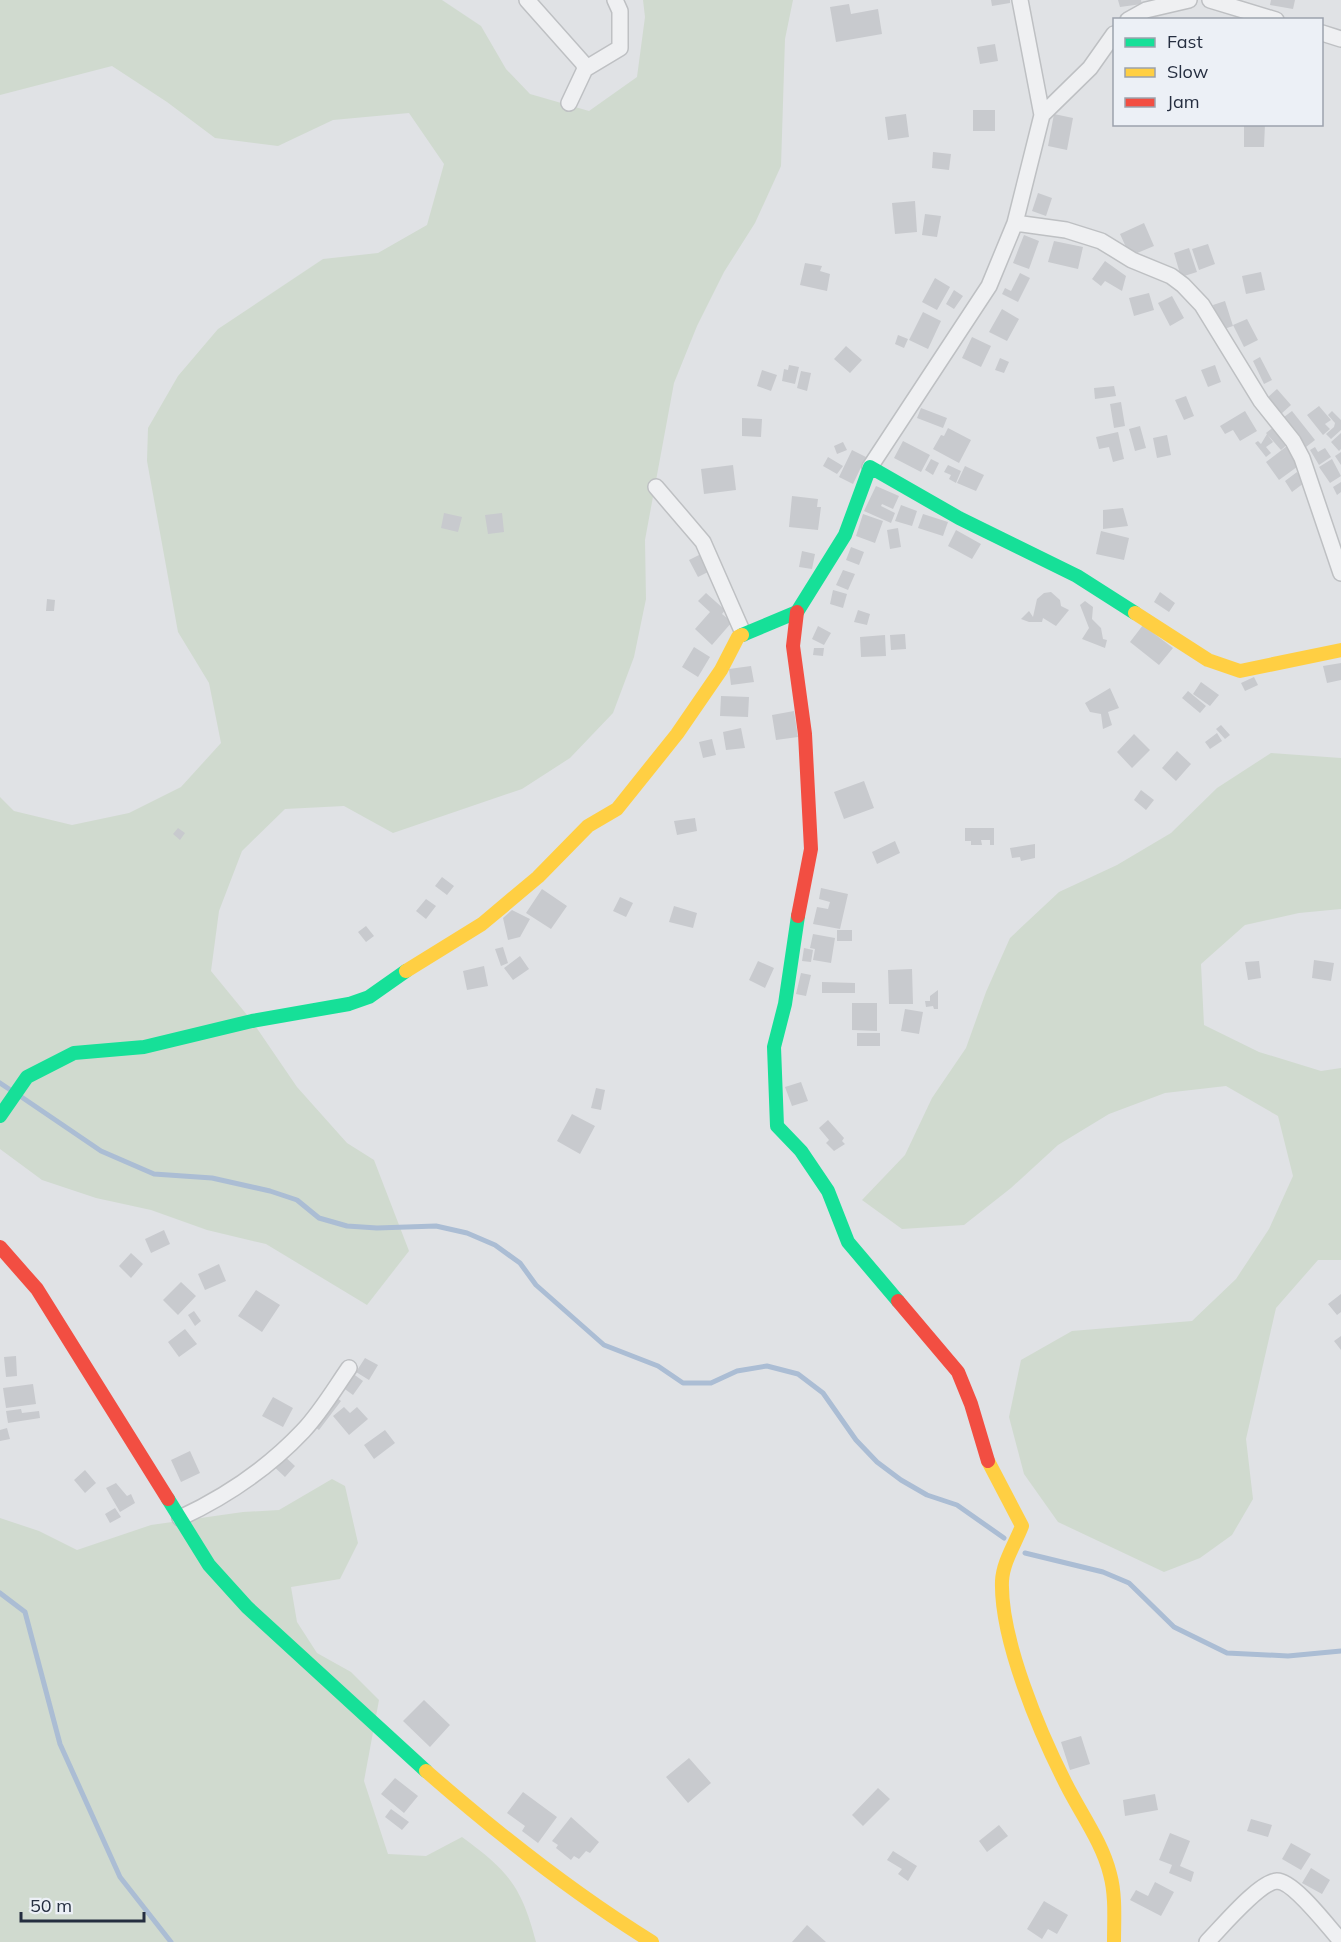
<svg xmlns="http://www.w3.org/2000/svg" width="1341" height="1942" font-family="Mulish,sans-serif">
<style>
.green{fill:#d0dacf}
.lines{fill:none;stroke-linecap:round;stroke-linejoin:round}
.stream{stroke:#abbdd4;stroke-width:5}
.building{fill:#c8cace}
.street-casing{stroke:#bec0c3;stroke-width:18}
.street{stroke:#eff0f2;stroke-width:15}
.fast{stroke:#16e098;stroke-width:14}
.slow{stroke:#ffcf43;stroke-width:14}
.jam{stroke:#f24e42;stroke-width:14}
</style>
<rect width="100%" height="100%" fill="#e0e2e5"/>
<path class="green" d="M0,0H442L481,26L506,69L530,94L589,111L637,77L645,17L643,0H793L785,39L781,166L755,223L724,272L697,326L674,383L645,540L646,599L634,657L613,713L570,758L522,789L393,833L344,806L285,809L242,851L219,911L211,971L252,1021L297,1087L347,1143L374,1160L409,1251L367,1305L266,1244L207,1230L151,1210L96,1198L42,1180L0,1149V797L14,811L72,825L129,813L181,787L221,743L209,683L178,632L147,461L148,428L178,376L218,329L323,259L378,253L427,225L444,164L409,113L333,120L278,146L215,138L167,102L112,66L0,95Z
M1271,753L1341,758V909L1299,913L1245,925L1201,964L1204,1025L1259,1052L1321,1071L1341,1068V1260H1318L1276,1308L1246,1439L1253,1499L1232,1535L1200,1558L1164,1572L1058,1522L1024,1474L1009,1417L1021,1360L1072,1331L1192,1321L1236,1279L1269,1229L1293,1176L1278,1116L1226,1086L1165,1093L1109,1114L1058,1145L1011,1188L964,1225L902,1229L862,1200L905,1155L932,1098L966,1048L986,992L1010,938L1059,892L1117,865L1171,833L1217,788Z
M332,1479L345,1486L358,1543L340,1579L291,1587L297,1622L317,1653L351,1672L379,1700L364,1781L388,1854L426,1856L462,1837C508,1871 521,1885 536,1942H0V1518L39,1531L77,1550L151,1525L243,1512L279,1510Z"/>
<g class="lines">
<path class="stream" d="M0,1083L12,1091
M20,1096L101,1151L154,1174L212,1178L270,1191L297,1200L319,1218L347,1226L377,1228L436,1226L467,1233L495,1245L520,1263L536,1285L604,1345L658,1366L683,1383H711L737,1371L767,1366L798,1374L823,1393L856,1440L877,1462L901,1480L927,1495L957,1505L1004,1538
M1025,1553L1103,1572L1129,1583L1174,1627L1227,1653L1288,1656L1341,1651
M0,1593L25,1612L60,1744L120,1877L171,1942"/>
</g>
<path class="building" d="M991,0H1010V3L992,6Z
M1118,0H1141L1142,4L1120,7Z
M1271,0H1295L1293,9L1270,5Z
M849,4L851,14L878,9L882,34L836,42L830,7Z
M995,44L998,61L980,64L977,47Z
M973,110H995V131H973Z
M906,114L909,137L888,140L885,117Z
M1054,114L1073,118L1067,150L1048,146Z
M1244,124H1265L1264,147H1244Z
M933,152L951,154L949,170L932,168Z
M1038,193L1052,198L1046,216L1032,211Z
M915,201L917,232L895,234L892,203Z
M925,214L941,216L937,237L922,235Z
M1144,223L1154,246L1130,256L1120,234Z
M1024,235L1039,241L1029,269L1013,263Z
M1054,241L1083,247L1078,269L1048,262Z
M1208,244L1215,264L1199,270L1192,249Z
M1189,248L1197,272L1181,277L1174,253Z
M1105,261L1126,276L1122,291L1105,281L1101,286L1092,279Z
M805,263L822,266L820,271L830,274L827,291L800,285Z
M1261,272L1265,290L1246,294L1242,276Z
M1020,273L1030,278L1018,302L1002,294L1005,288L1011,291Z
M935,278L950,287L937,310L922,302Z
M954,290L963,296L954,309L946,304Z
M1149,293L1154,310L1134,316L1129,298Z
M1172,296L1184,318L1170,326L1158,303Z
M1225,301L1233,326L1221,330L1213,305Z
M1002,309L1019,319L1007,341L989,332Z
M923,312L941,321L928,349L909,340Z
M1247,319L1258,340L1244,347L1233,325Z
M898,335L908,339L904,348L895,344Z
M972,337L991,346L981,367L962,358Z
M846,346L862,360L850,373L834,359Z
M1260,357L1272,380L1264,384L1253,361Z
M1000,358L1009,362L1004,373L995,370Z
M789,365L799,367L795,384L782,381L784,369L788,370Z
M1215,365L1221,382L1208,387L1201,370Z
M762,370L777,375L771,391L757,386Z
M801,371L811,373L807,391L797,388Z
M1114,386L1116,396L1095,399L1094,388Z
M1277,389L1291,405L1281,414L1267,398Z
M1186,396L1194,416L1184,420L1175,400Z
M1121,402L1125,426L1114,428L1110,404Z
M1319,406L1331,420L1325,424L1330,429L1323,435L1307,415Z
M921,408L947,418L943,428L917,418Z
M1245,411L1257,431L1240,441L1233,430L1225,434L1220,426Z
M1292,411L1315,440L1306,447L1284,417Z
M1332,411L1341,420V430L1331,439L1326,434L1334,427L1335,423L1328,415Z
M742,418L762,419L761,437L742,436Z
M1140,426L1146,448L1135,451L1129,429Z
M1275,426L1289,443L1281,450L1266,433Z
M948,428L971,440L959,463L933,449L941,435L944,436Z
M1118,432L1124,459L1113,462L1109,447L1099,449L1096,437Z
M1341,433V449L1339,451L1331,442Z
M1267,434L1273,442L1266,447L1271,453L1266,457L1255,443L1258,441L1261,444Z
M1167,435L1171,455L1157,458L1153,438Z
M903,441L930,455L921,472L894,458Z
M843,442L847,450L837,454L834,446Z
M1287,446L1301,464L1279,480L1266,462Z
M1315,447L1318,452L1325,448L1331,457L1319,465L1310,450Z
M852,450L866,457L853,484L839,477Z
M1341,452V465L1335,456Z
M828,457L843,466L837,474L823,466Z
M931,459L939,463L933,475L925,470Z
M1332,459L1341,476L1330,483L1319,467Z
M733,465L736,490L704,494L701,469Z
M948,465L961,471L956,483L949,479L951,475L944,472Z
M965,466L984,475L976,491L957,483Z
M1297,472L1304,483L1292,492L1285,481Z
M1341,482V492L1337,495L1333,487Z
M876,486L899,496L893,509L882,504L881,506L895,513L891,523L864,511Z
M792,496L818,499L817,507H821L818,530L789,527Z
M901,505L917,511L912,526L895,521Z
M1123,508L1128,526L1103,529V510Z
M444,513L462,517L458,532L441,528Z
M502,513L504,532L488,534L485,515Z
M863,514L883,521L875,543L856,536Z
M923,514L948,522L943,536L918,528Z
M898,528L901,547L890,549L887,530Z
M956,530L981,544L972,559L948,546Z
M1101,531L1129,538L1124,560L1096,554Z
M851,547L864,552L859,565L846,560Z
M802,551L815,554L812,569L799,567Z
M701,554L710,571L698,577L689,560Z
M843,570L855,574L848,590L836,585Z
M833,590L847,594L843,608L830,604Z
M1051,592L1060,600L1061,606L1069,610L1056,626L1043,618L1042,622H1029L1021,619L1029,611L1033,617L1037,599L1044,593Z
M1160,592L1175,603L1169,612L1154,602Z
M706,593L725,610L722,614L732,622L712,645L695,629L710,612L698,601Z
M47,599L55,600L54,611H46Z
M1085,601L1093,607L1092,619L1101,628L1103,639L1107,640L1105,648L1082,639L1089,628L1080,605Z
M858,610L870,614L867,625L854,622Z
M1143,625L1173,648L1159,665L1130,642Z
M818,626L831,633L824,645L812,639Z
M905,634L906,649L891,650L890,635Z
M885,635L886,656L861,657L860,637Z
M694,647L710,657L698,677L682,667Z
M814,648H824L823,656L813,655Z
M1341,663V680L1327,683L1323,666Z
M751,666L754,682L731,685L729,669Z
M1254,677L1258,685L1245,691L1241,683Z
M1201,682L1219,695L1210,706L1193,694Z
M1110,688L1119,708L1108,712L1112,725L1103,729L1101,714L1090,712L1085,703Z
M1188,691L1206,706L1200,713L1182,698Z
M721,696L749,697L748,717L720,716Z
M794,711L798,737L776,740L772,715Z
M1221,725L1230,735L1225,739L1216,729Z
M741,728L745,748L726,750L723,732Z
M1217,733L1222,741L1210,749L1205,742Z
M1134,734L1150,750L1132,768L1117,752Z
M712,739L716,755L703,758L699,742Z
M1177,751L1191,764L1176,781L1162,768Z
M864,781L874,808L844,819L834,792Z
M1141,790L1154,800L1146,810L1134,800Z
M695,818L697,831L677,835L674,821Z
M178,828L185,833L180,840L173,834Z
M965,828H994V845H990V840H981L982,845H971V841H965Z
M895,841L900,853L877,864L872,852Z
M1035,844V858L1021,861L1020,857L1012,858L1010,848Z
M442,877L454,886L447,895L435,886Z
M821,888L848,894L840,929L813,924L817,907L828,909L830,902L819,899Z
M542,889L567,906L551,929L526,913Z
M620,897L633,903L626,917L613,911Z
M426,899L436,906L426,919L416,911Z
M674,906L697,913L693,928L669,922Z
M512,910L530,919L520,937L508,940L503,918Z
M366,926L374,936L366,942L358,932Z
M837,930H852V941H837Z
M813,934L835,938L831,963L813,960L815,949L810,948Z
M503,947L508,963L501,966L495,949Z
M804,948L813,950L811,962L802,961Z
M520,956L529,969L513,980L504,968Z
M1314,960L1334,963L1331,981L1312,978Z
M758,961L774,968L765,988L749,980Z
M1259,961L1261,978L1248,980L1245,962Z
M484,966L488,986L467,990L463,971Z
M912,969L913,1004H889L888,970Z
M801,973L811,975L806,996L796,994Z
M822,982L855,983V993H822Z
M938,990V1009H934L933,1006L926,1007L925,1001H930V996Z
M852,1003H877V1031L852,1030Z
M905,1009L923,1012L919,1034L901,1031Z
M857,1033H880V1046H857Z
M801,1082L808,1101L792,1106L785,1087Z
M596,1088L605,1090L601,1110L591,1108Z
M572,1114L595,1126L580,1154L557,1141Z
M828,1120L844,1138L842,1141L845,1144L834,1151L826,1143L829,1140L819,1128Z
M164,1230L170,1244L151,1253L145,1239Z
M131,1253L143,1264L131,1278L119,1266Z
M219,1264L226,1281L205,1290L198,1274Z
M181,1282L196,1296L178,1315L163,1300Z
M256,1290L280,1305L262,1332L238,1316Z
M1341,1294V1312L1337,1315L1328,1304Z
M194,1311L201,1321L195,1326L188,1315Z
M185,1329L197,1344L179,1357L168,1342Z
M1341,1336V1350L1334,1341Z
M16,1356L17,1376L6,1377L4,1357Z
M365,1358L378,1365L369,1380L356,1372Z
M352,1373L363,1381L353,1395L342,1387Z
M33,1384L36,1404L6,1408L3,1388Z
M333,1395L341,1401L319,1430L310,1423Z
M273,1397L293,1408L283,1427L262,1416Z
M344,1407L350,1413L357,1407L368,1419L349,1435L333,1416Z
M21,1409L22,1413L39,1411L40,1418L8,1423L6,1411Z
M7,1428L10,1439L0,1441V1430Z
M385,1430L395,1443L374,1459L364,1445Z
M190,1451L200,1473L181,1482L171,1460Z
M280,1452L295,1466L285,1477L270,1463Z
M85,1470L96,1483L85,1493L74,1480Z
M116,1483L127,1496L131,1494L135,1503L120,1512L106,1488Z
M115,1508L121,1517L110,1523L105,1514Z
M424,1700L450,1725L430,1747L403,1721Z
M1081,1736L1090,1764L1070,1770L1061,1742Z
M689,1758L711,1783L688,1803L666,1777Z
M395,1778L418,1796L404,1813L381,1794Z
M878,1788L890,1799L863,1826L852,1815Z
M523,1792L557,1817L538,1843L522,1831L525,1826L507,1813Z
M1155,1794L1158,1810L1125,1816L1123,1800Z
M391,1809L409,1822L402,1830L385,1817Z
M571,1817L599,1842L590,1853L586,1851L579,1859L574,1856L571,1860L556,1848L558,1845L552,1841Z
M1251,1819L1272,1825L1268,1837L1247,1831Z
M999,1825L1008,1836L987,1852L979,1841Z
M1170,1833L1190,1841L1180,1866L1194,1872L1191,1882L1169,1873L1172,1865L1159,1860Z
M1291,1843L1311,1854L1301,1870L1282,1859Z
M893,1851L917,1866L908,1881L898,1874L902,1869L887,1860Z
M1311,1868L1330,1880L1322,1894L1302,1883Z
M1155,1882L1174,1892L1161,1916L1130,1900L1136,1890L1148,1896Z
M1044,1901L1068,1915L1057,1934L1048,1929L1042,1939L1027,1929Z
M807,1925L826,1942H792Z"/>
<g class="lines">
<defs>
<path id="street" d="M527,0L583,63L585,69L569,103
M1210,0L1276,20
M1128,20L1146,10L1189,0
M1322,33L1341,39
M585,69L620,48V11L615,0
M1042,115L1090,68L1114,34
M1015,223L1066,230L1101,241L1132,260L1171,276L1183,285L1202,305L1261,401L1293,441L1302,458L1341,573
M870,467L989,286L1015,223L1042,115L1020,0
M656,487L703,542L743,633
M180,1518C225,1497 269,1467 303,1431C321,1412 335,1388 349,1368
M1207,1942C1221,1928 1259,1882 1277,1881C1294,1881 1329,1928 1341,1941"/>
</defs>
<use href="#street" class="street-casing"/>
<use href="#street" class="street"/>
<path class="fast" d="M742,635L797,612L845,535L870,467L959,518L1077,576L1135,613
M798,916L785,1004L774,1047L777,1126L801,1151L828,1191L848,1242L898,1301
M0,1116L27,1077L74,1053L144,1047L252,1021L349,1004L369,997L406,971
M168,1499L209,1565L247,1607L426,1771"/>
<path class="slow" d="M1135,613L1208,660L1240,671L1341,650
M406,971L482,924L538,877L588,826L617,809L677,734L721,670L738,637L742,635
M988,1461L1022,1526C1015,1544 1003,1562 1002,1581C1000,1639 1040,1733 1066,1784C1081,1814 1102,1842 1110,1874C1116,1896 1114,1920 1114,1942
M426,1771C498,1834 571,1892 652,1942"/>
<path class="jam" d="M797,612L793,646L805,734L811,849L798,916
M0,1247L37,1289L168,1499
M898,1301L958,1372L971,1404L988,1461"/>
</g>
<rect x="1113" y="18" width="210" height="108" fill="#ecf0f6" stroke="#9ca2ad" stroke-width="1.5"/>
<rect x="1125" y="38" width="30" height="9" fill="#16e098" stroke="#9ca2ad" stroke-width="1.5"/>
<text x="1167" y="48" font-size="18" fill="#252e40">Fast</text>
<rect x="1125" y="68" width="30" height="9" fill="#ffcf43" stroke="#9ca2ad" stroke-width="1.5"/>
<text x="1167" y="78" font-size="18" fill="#252e40">Slow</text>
<rect x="1125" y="98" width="30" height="9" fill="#f24e42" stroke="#9ca2ad" stroke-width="1.5"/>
<text x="1167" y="108" font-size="18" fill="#252e40">Jam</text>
<path d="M21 1912v9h123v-9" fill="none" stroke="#252e40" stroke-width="3"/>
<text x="30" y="1912" font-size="18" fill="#252e40" stroke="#ecf0f6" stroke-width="4.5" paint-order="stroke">50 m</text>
</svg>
